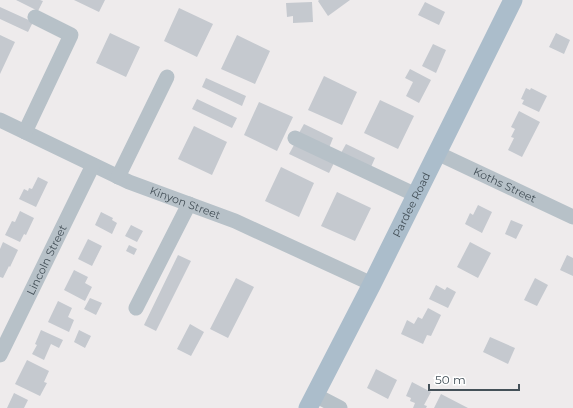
<svg xmlns="http://www.w3.org/2000/svg" width="573" height="408" font-family="Montserrat,sans-serif">
<style>
.building{fill:#c5c9cf}
.lines{fill:none;stroke-linecap:round;stroke-linejoin:round}
.minor{stroke:#b7c1c8;stroke-width:15}
.major{stroke:#abbdcb;stroke-width:19}
.labels{text-anchor:middle;dominant-baseline:central;stroke-width:3;stroke-linejoin:round;paint-order:stroke}
.street-label{font-size:11px;fill:#445058;stroke:#fff}
</style>
<rect width="100%" height="100%" fill="#eeebec"/>
<path class="building" d="M16,0H40L43,1L38,11Z
M74,0H105L99,12Z
M319,0H350L328,16L318,1Z
M312,2L313,22L293,23V16L287,17L286,3Z
M425,2L445,12L439,25L418,15Z
M0,7L33,22L28,32L0,19Z
M179,8L213,24L197,57L164,41Z
M110,33L140,47L126,77L96,63Z
M556,33L570,40L564,54L549,47Z
M0,35L15,42L0,74Z
M237,35L270,51L255,84L221,69Z
M433,44L446,50L436,73L422,66Z
M410,69L431,80L419,103L406,96L413,82L405,78Z
M324,76L357,92L342,125L308,110Z
M206,78L246,96L242,106L202,87Z
M526,88L530,90L531,88L547,96L539,112L522,104L524,100L521,99Z
M197,99L237,118L232,128L192,109Z
M380,100L414,116L398,149L364,133Z
M259,102L293,117L277,151L244,135Z
M519,111L540,122L522,157L508,150L514,138L511,137L515,129L511,127Z
M304,124L333,138L329,148L299,133Z
M194,126L227,142L212,175L178,159Z
M346,144L375,158L371,167L341,153Z
M294,145L334,163L329,173L289,154Z
M281,167L314,183L299,217L265,201Z
M38,177L48,182L36,207L19,199L24,189L28,191L29,188L32,189Z
M337,192L371,208L355,241L321,226Z
M478,205L492,212L482,233L465,224L470,213L473,215Z
M20,211L34,218L26,235L24,234L20,242L5,235L12,221L15,222Z
M101,212L113,218L112,220L117,223L112,234L95,225Z
M511,220L523,225L516,239L505,234Z
M131,225L143,231L137,242L125,236Z
M88,239L102,246L92,266L78,259Z
M3,242L18,250L10,267L9,266L3,278L0,277V249Z
M470,242L491,253L478,278L457,267Z
M129,245L137,249L134,255L126,251Z
M178,255L191,261L156,331L144,325Z
M567,255L573,258V276L560,270Z
M74,270L88,277L85,283L92,287L85,301L64,290Z
M236,278L254,287L228,338L210,329Z
M535,278L548,285L537,306L524,300Z
M436,285L445,290L447,287L456,292L448,308L429,299Z
M90,298L102,303L96,315L84,309Z
M58,301L72,308L68,317L74,320L69,332L48,322Z
M428,308L441,315L431,336L427,335L423,344L401,334L407,320L414,324L418,317L422,319Z
M190,324L204,332L191,356L177,349Z
M41,330L63,340L59,348L51,344L44,360L32,354L37,345L35,344Z
M79,330L91,336L85,348L74,342Z
M490,337L515,348L508,364L483,352Z
M27,360L49,371L44,382L47,383L40,396L15,384Z
M376,369L397,380L388,399L367,388Z
M412,382L431,392L424,405L427,406L426,408H413L415,403L410,401L411,398L406,396Z
M14,393L28,400L24,408H7Z
M441,394L468,408H434Z"/>
<g class="lines">
<g class="minor">
<path id="s1" d="M0,120L129,182L235,221L372,284"/>
<path d="M25,132L71,35L35,17"/>
<path d="M295,138L416,195"/>
<path id="s2" d="M437,153L573,217"/>
<path d="M118,177L167,77"/>
<path d="M136,308L189,204"/>
<path id="s3" d="M0,355L93,165"/>
<path d="M315,395L340,408"/>
</g>
<path class="major" id="s4" d="M308,408L372,284L513,0"/>
</g>
<g class="labels">
<g class="street-label">
<text stroke="none"><textPath href="#s2" startOffset="75">Koths Street</textPath></text>
<text stroke="none"><textPath href="#s1" startOffset="203">Kinyon Street</textPath></text>
<text stroke="none"><textPath href="#s4" startOffset="228">Pardee Road</textPath></text>
<text stroke="none"><textPath href="#s3" startOffset="106">Lincoln Street</textPath></text>
</g>
</g>
<path d="M429 384v6h90v-6" fill="none" stroke="#445058" stroke-width="2"/>
<text x="435" y="384" font-size="12" fill="#445058" stroke="#ffffff" stroke-width="3" paint-order="stroke">50 m</text>
</svg>
